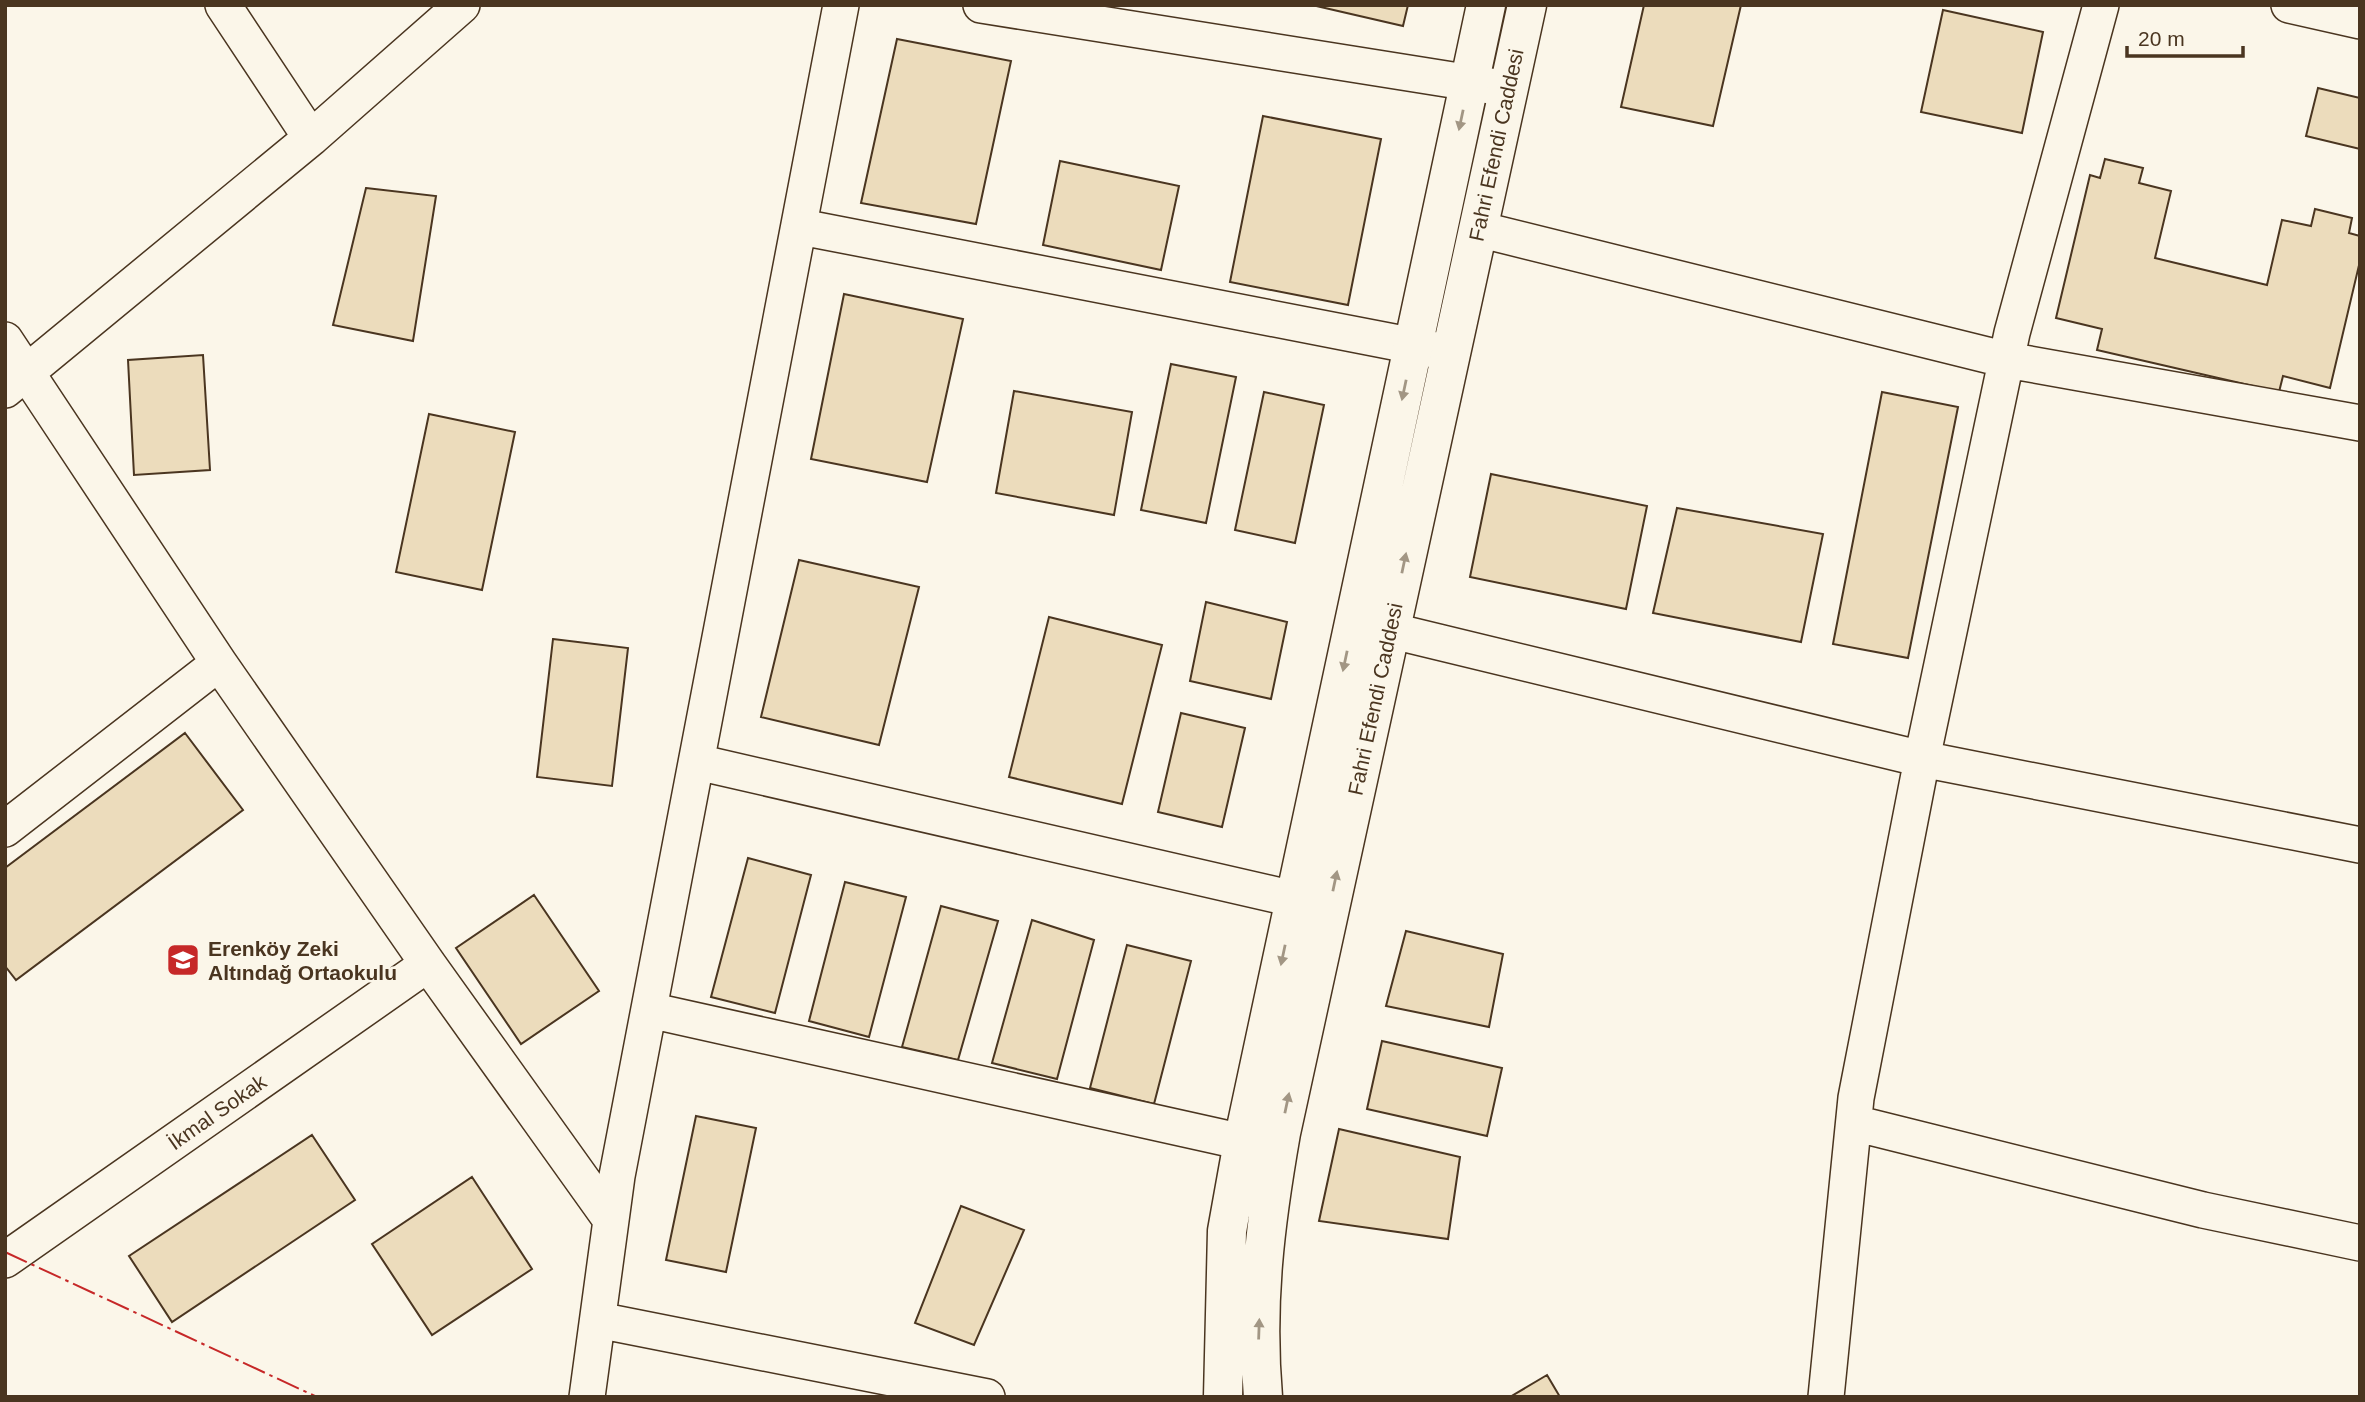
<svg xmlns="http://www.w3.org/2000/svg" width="2365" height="1402" font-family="Arial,sans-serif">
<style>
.building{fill:#ecdcbc;stroke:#4a3520;stroke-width:2}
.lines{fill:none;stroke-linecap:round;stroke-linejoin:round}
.minor-casing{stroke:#4a3520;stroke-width:38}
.tertiary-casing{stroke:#4a3520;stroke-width:41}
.minor{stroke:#fbf6e9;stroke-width:35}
.tertiary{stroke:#fbf6e9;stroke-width:38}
.power{stroke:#c62828;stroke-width:2;stroke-dasharray:24 5 3.5 5;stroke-linecap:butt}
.oneway{fill:#a29684}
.labels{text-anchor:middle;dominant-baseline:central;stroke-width:5;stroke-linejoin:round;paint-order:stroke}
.street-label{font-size:21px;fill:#4a3520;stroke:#fbf6e9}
.poi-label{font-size:21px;font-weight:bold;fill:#4a3520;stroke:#fbf6e9;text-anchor:start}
</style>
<rect width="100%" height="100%" fill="#fbf6e9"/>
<path class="building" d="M1312,5H1408L1403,26Z
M1644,5H1741L1713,126L1621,107Z
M1943,10L2043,32L2022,133L1921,112Z
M897,39L1011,61L976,224L861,203Z
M2318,88L2360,98V149L2306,136Z
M1263,116L1381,139L1348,305L1230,282Z
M2105,159L2143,168L2139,183L2171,191L2155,258L2267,285L2282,220L2311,226L2315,209L2352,218L2349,233L2360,236V261L2330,388L2283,376L2279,392L2097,350L2102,329L2056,318L2090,175L2100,178Z
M1060,161L1179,186L1161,270L1043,245Z
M366,188L436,196L413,341L333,325Z
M844,294L963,319L927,482L811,459Z
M203,355L210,470L134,475L128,360Z
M1171,364L1236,377L1206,523L1141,510Z
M1014,391L1132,412L1114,515L996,493Z
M1264,392L1324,405L1295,543L1235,530Z
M1882,392L1958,407L1908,658L1833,644Z
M429,414L515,432L482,590L396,572Z
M1491,474L1647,506L1626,609L1470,577Z
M1677,508L1823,534L1801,642L1653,613Z
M799,560L919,587L879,745L761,717Z
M1206,602L1287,622L1271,699L1190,681Z
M1049,617L1162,645L1122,804L1009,777Z
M553,639L628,648L612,786L537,777Z
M1181,713L1245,728L1222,827L1158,812Z
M185,733L243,810L16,980L5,966V868Z
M748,858L811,875L775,1013L711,997Z
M845,882L906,897L869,1037L809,1021Z
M534,895L599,991L521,1044L456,948Z
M941,906L998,921L958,1060L902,1047Z
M1032,920L1094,940L1057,1079L992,1063Z
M1406,931L1503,954L1489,1027L1386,1006Z
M1127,945L1191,961L1154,1104L1090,1088Z
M1382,1041L1502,1068L1487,1136L1367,1109Z
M696,1116L756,1128L726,1272L666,1260Z
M1339,1129L1460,1157L1448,1239L1319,1221Z
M312,1135L355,1200L172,1322L129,1256Z
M472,1177L532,1269L432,1335L372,1244Z
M961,1206L1024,1230L974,1345L915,1323Z
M1547,1375L1560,1397H1510Z"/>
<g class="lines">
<defs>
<path id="minor" d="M223,5L311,138
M981,5L1509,89
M2289,5L2360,21
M801,227L1440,351
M1478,229L2007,360L2360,423
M5,340L219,663L428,964L611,1220
M5,390L311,138L462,5
M1364,624L1922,759L2360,845
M697,762L1294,899
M5,829L219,663
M649,1010L1243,1142
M1854,1123L2203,1210L2360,1243
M5,1260L428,964
M598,1320L987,1397
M587,1397L617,1176L841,5
M1826,1397L1856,1098L1922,759L2012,333L2101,5"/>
<path id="tertiary" d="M1223,1397L1227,1231L1243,1142L1486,5
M1263,1397C1255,1304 1265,1224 1281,1133L1527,5"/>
</defs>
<use href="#minor" class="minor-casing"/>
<use href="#tertiary" class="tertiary-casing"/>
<use href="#minor" class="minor"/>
<use href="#tertiary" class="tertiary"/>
<path class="power" d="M5,1252L317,1397"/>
</g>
<defs><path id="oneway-solid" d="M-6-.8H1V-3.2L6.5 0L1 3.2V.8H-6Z" transform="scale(1.75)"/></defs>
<g class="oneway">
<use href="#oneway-solid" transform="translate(1461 120) rotate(102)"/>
<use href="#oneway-solid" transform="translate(1404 390) rotate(102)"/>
<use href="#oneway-solid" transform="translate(1404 563) rotate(-78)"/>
<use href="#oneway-solid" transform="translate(1345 661) rotate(102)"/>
<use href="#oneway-solid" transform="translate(1335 881) rotate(-78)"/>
<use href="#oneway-solid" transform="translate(1283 955) rotate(102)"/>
<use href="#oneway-solid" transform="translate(1287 1103) rotate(-78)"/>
<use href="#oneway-solid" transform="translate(1259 1329) rotate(-88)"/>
</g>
<defs>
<symbol id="school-square" viewBox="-11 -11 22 22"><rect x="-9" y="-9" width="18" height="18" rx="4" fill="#c62828" stroke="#fbf6e9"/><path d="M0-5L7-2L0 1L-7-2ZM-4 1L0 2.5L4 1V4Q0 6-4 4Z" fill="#fff"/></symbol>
</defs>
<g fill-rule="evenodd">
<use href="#school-square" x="164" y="941" width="38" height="38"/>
</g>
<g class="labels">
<g class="street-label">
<text transform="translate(1496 145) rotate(-78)">Fahri Efendi Caddesi</text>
<text transform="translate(1375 699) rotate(-78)">Fahri Efendi Caddesi</text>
<text transform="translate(217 1112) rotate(-35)">İkmal Sokak</text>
</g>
<g class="poi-label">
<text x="208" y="948">Erenköy Zeki<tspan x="208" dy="24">Altındağ Ortaokulu</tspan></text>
</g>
</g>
<rect width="2365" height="1402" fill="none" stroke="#4a3520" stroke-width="14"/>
<path d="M2127 46v10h116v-10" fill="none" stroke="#4a3520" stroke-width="3.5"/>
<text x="2138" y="46" font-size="21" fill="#4a3520" stroke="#fbf6e9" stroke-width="5" paint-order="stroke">20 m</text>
</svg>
